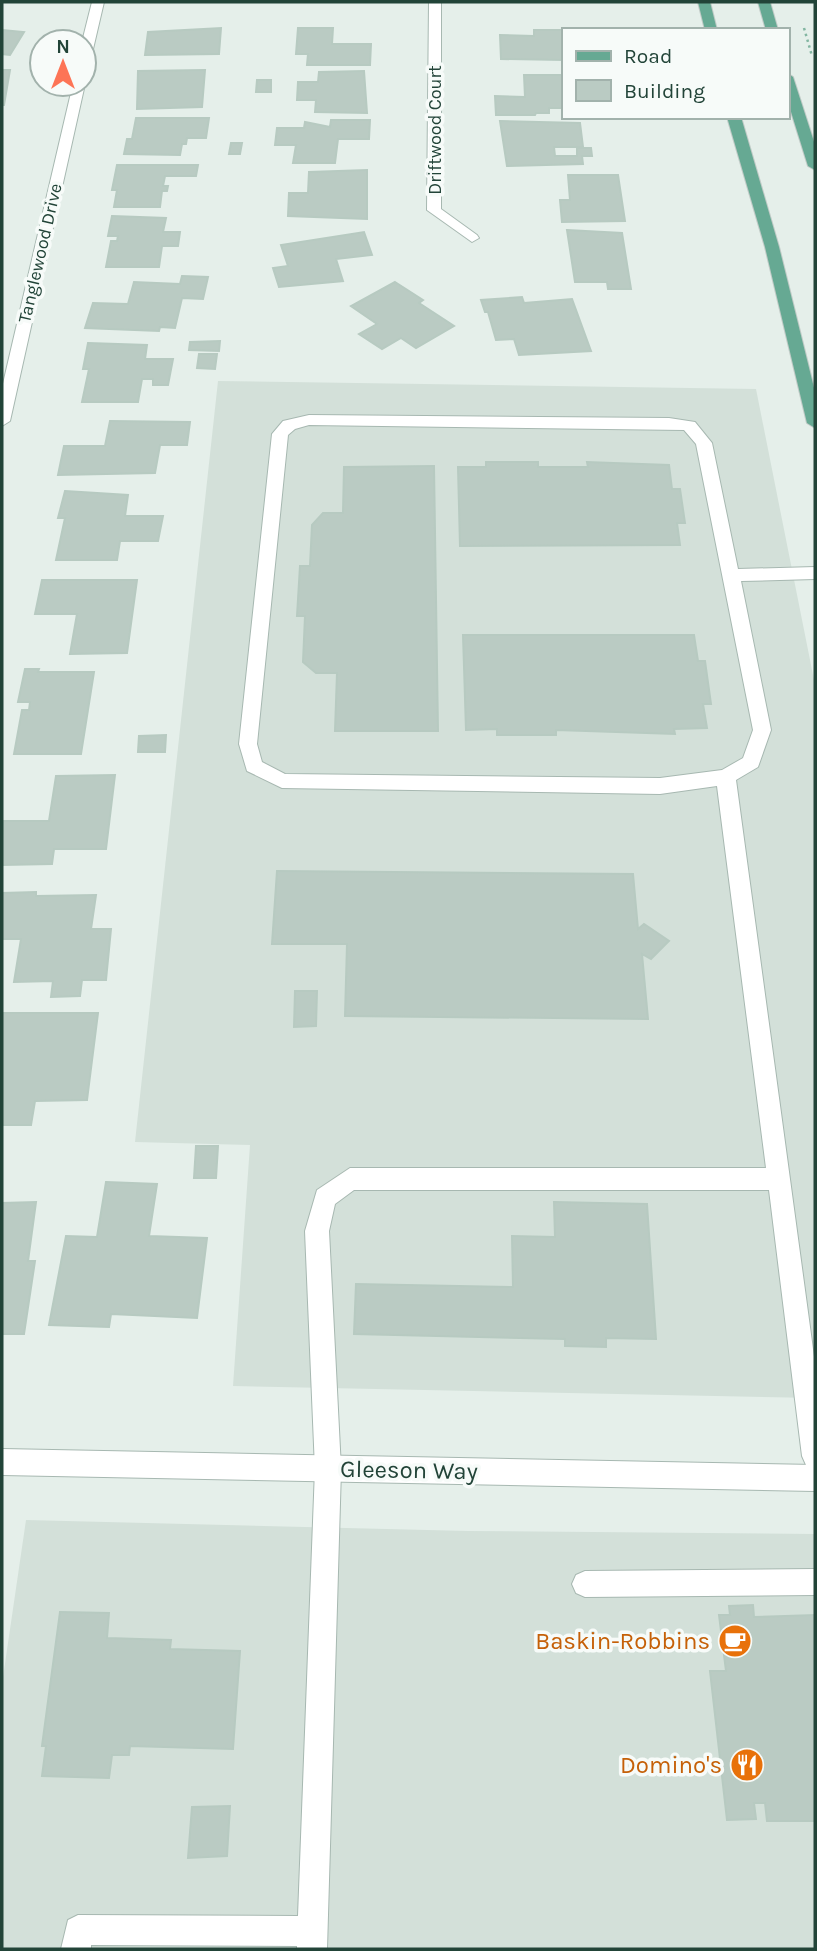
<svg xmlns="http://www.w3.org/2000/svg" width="817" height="1951" font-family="Karla,sans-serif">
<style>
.built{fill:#d3e0d9}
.building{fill:#bacbc3;stroke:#b7cac1;stroke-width:2}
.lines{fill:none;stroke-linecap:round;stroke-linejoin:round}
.lane-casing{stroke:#a7b8b1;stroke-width:2}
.street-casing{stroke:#a7b8b1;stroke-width:2}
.primary-casing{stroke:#c1cbc7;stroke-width:2}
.path{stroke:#83b6a2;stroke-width:2.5;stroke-dasharray:2.5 3.5;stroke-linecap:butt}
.lane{fill:#fff;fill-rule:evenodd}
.street{fill:#fff;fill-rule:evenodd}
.primary{fill:#66a993;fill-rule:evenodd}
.labels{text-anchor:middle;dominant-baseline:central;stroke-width:7;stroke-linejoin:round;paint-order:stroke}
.far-street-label{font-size:18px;fill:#224438;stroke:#f7fbf9}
.near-street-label{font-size:24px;fill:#224438;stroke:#f7fbf9}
.near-food-label{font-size:24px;fill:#c56008;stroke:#f7fbf9;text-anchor:end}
</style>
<rect width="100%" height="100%" fill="#e5efea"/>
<path class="built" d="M218,381L756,389L815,685V1398L233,1386L250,1145L135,1142Z
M26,1520L468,1531L815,1534V1949H2V1684Z"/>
<path class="building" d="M221,28L219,54L145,55L148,32Z
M298,28H333L332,44H371L370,65H307L308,54H296Z
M2,30L24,32L10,55L2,54Z
M534,30H563V60L501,59L500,35L534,36Z
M2,70H10L4,105H2Z
M205,70L202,107L137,109L138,71Z
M364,71L367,113L315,112L316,100H297L298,82H318L319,72Z
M524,75H563V108H549V113H536L535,115H496L495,96L525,97Z
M257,80H271V92H256Z
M136,118H209L206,138H187L186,144H182L180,155L124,154L127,139H132Z
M331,120H370L369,139H338L335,163H293L296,145H275L277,128H304L305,122L330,127Z
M500,121L580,123L583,147H554L555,156H577V148H591L592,156H582L583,164L507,166Z
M231,143H242L240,154H229Z
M117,165H198L196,176H165L163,186H168L167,191H162L160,207H114L117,190H112Z
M367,170V219L288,216L289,193H308L309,172Z
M568,175H618L625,221L562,222L560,200H570Z
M112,216L166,218L163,232H180L178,246H162L159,267H106L111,241H117L118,236H108Z
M567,230L622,233L631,289H608L607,282H575Z
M364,232L372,255L336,259L343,281L279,287L273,268L288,266L281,245Z
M182,276L208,277L203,299L182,298L175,328L160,327L159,331L85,328L93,303L128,304L134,282L180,284Z
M395,282L423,300L419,303L454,326L416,348L401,338L382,349L359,334L377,324L351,306Z
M522,297L524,303L572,299L591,351L519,355L514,339L496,340L488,312H485L481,300Z
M220,341L219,351L189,350L190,342Z
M88,343L147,345L145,359H173L168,385H153V379H142L138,402H82L89,369H83Z
M199,354H217L215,369L197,368Z
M110,421L190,422L187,445H160L155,473L58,475L64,446H105Z
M486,462H538V467H588L587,462L669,465L672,489H680L685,523H677L680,545L460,546L458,467H486Z
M434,466L438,731H335L337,673H316L303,662L305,616H297L300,566H310L312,525L323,513H343L344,467Z
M65,491L128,495L125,516H163L158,541H120L117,560H56L65,518H58Z
M42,580H137L127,653L70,654L77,614H35Z
M463,635H694L698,661H705L711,704H703L707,728L674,729L675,734L556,730V735H497V729L466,730Z
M25,669H39L38,672H94L81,754H14L22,710H29L30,702H18Z
M166,735L165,752H138L139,736Z
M115,775L106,849H54L52,864L2,865L3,821H49L56,776Z
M277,871L633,874L638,929L644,924L669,941L651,959L642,954L648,1019L345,1016L347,944H272Z
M36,892V896L96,895L91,929H111L106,980H82L80,996L51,997L53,981L14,982L21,939H2V893Z
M295,991H317L316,1026L294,1027Z
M2,1013H98L87,1100L35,1101L31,1125H2Z
M196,1146H218L216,1178H194Z
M106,1182L157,1184L149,1236L207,1238L197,1318L111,1314L109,1327L49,1325L66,1236L97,1237Z
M36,1202L28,1261H35L24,1334H2V1203Z
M554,1202L647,1204L656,1339L606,1338V1347L565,1346V1339L354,1334L356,1284L513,1287L512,1236L555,1237Z
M753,1605L754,1617L815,1615V1821H767L765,1803H754L756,1819L727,1820L710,1671H726L719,1615H730L729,1606Z
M60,1612L109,1613L107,1638L171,1640L170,1649L240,1651L233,1749L130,1746L129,1755H112L109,1778L42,1776L46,1746H42Z
M230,1806L227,1856L188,1858L192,1807Z"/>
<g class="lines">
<defs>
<path id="lane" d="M309,415L669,418L695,422L712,443L738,569L815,567V579L741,581L771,730L758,767L736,780L815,1364V1469L806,1465L802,1456L769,1190H354L335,1204L329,1231L341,1469L327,1949H297V1946L91,1945V1949H61L68,1920L78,1915L298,1916L315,1469L305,1231L317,1190L350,1168H766L717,786L660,794L282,788L247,771L239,744L272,434L283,421ZM309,425L684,430L696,444L753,730L743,758L722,770L660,778L285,774L262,762L257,744L288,435L295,429Z
M815,1569V1595L585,1597L576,1593L572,1584L576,1575L585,1571Z"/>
<path id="street" d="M92,2H104L90,62L84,66L82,42Z
M429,2H441V209L477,235L479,238L472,242L427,210Z
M84,82L85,84L10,421L2,426V388L73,84Z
M2,1449L815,1465V1491L2,1475Z"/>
<path id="primary" d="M698,2H710L717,30H705Z
M758,2H770L778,30H766Z
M787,73L793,77L815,145V170L808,166L787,99Z
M727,117H741L779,247L815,392V428L807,423L765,247Z"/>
</defs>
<use href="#lane" class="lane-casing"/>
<use href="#street" class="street-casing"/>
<use href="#primary" class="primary-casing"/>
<path class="path" d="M804,28L812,56"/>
<use href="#lane" class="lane"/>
<use href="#street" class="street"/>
<use href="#primary" class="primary"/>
</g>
<defs>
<symbol id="cafe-disc" viewBox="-11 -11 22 22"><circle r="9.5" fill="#e8710a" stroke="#f7fbf9"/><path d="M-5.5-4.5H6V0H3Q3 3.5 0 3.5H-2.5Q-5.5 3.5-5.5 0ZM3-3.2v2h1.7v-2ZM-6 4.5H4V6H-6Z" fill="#fff"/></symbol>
<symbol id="restaurant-disc" viewBox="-11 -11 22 22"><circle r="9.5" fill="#e8710a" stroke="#f7fbf9"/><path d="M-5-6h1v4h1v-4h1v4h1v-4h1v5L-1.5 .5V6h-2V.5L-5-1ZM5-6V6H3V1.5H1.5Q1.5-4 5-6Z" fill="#fff"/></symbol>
</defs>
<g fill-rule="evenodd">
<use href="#cafe-disc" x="716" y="1622" width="38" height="38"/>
<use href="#restaurant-disc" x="728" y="1746" width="38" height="38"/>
</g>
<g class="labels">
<g class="far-street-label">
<text transform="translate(435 130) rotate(-90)">Driftwood Court</text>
<text transform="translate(40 253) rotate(-77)">Tanglewood Drive</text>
</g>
<g class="near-street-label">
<text transform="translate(409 1470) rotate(1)">Gleeson Way</text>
</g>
<g class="near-food-label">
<text x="710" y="1641">Baskin-Robbins</text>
<text x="722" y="1765">Domino's</text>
</g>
</g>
<rect width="817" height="1951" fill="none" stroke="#224438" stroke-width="7"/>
<rect x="562" y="28" width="228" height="91" fill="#f7fbf9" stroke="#a2b2ac" stroke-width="2"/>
<rect x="576" y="51" width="35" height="10" fill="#66a993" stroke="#a2b2ac" stroke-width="2"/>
<text x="624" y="63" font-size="21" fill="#224438">Road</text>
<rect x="576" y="80" width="35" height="21" fill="#bacbc3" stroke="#a2b2ac" stroke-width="2"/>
<text x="624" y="98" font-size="21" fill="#224438">Building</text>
<g transform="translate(63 63)"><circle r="33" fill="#f7fbf9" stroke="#a2b2ac" stroke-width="2"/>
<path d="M0-5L12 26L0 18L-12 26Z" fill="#fd7456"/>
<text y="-10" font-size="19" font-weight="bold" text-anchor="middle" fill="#224438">N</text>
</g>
</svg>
